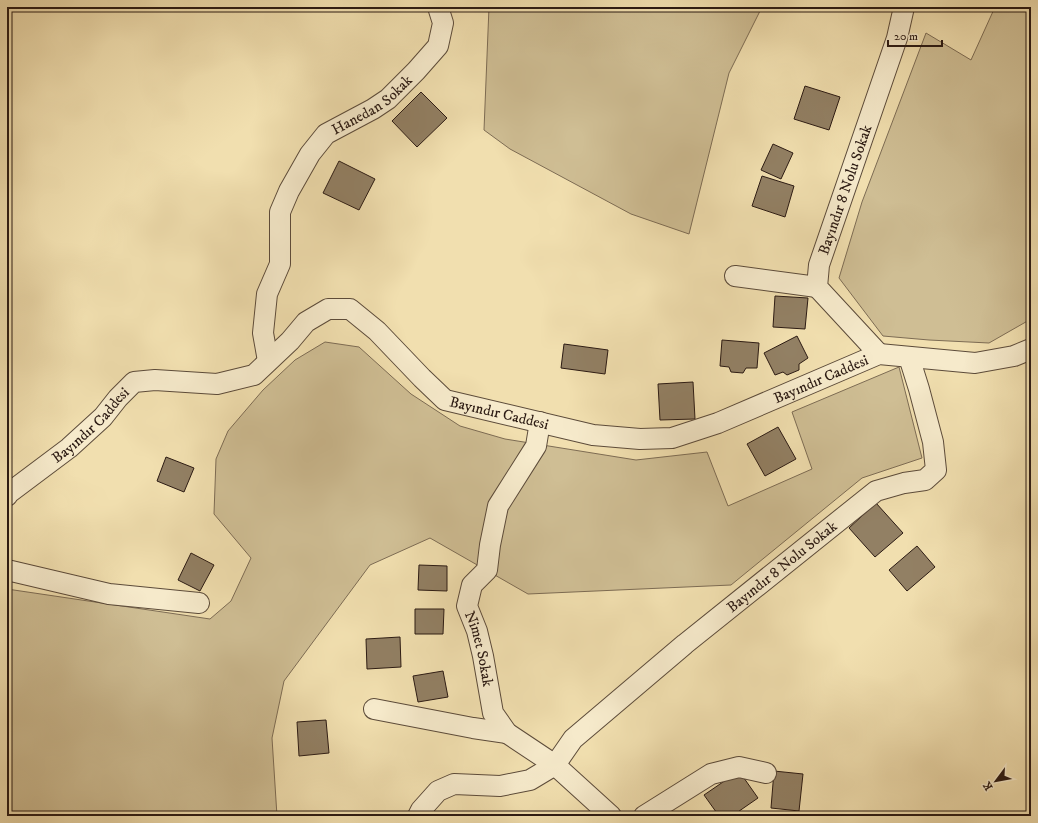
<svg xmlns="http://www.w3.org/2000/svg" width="1038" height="823" font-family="'IM FELL DW Pica',serif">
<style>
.green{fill:#cfbe94;stroke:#7d6c54}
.building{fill:#928064;stroke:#2b1a13}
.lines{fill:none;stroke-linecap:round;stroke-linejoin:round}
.street-casing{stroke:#5c4b3a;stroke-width:22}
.street{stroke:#f6eacb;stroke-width:20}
.labels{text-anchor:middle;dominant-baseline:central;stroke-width:3;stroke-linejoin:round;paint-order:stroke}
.street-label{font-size:15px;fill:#2b1a13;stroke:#f6eacb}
</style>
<rect width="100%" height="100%" fill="#f1dfaf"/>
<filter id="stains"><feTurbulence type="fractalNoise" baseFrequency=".005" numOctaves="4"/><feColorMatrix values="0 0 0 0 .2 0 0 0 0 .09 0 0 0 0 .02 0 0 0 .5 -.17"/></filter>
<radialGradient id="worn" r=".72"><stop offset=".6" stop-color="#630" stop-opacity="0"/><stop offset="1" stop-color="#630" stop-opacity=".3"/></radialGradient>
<path class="green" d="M489,7H762L729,73L689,234L631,214L510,149L484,130Z
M995,7H1031V319L989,343L929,340L883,336L839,278L862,202L926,33L971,60Z
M325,342L359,347L411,394L460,426L505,439L636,460L707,452L728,506L812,469L792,412L899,367L922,458L862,478L731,585L528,594L430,538L370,565L284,681L272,738L277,816H7V589L210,619L231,601L251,558L214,514L216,459L228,431L263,390L295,360Z"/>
<path class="building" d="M805,86L840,97L829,130L794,119Z
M421,92L447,118L417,147L392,121Z
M773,144L793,153L781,179L761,170Z
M339,161L375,179L359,210L323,193Z
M762,176L794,186L785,217L752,206Z
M775,296L808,298L805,329L773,327Z
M797,336L808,358L799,364V370L787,375L783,372L775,375L764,353Z
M722,340L759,343L757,368H746L743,373L731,372L729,367L720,366Z
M564,344L608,350L605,374L561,368Z
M693,382L695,419L660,420L658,384Z
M778,427L796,459L765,476L747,444Z
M166,457L194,468L184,492L157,481Z
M876,503L903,533L875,557L849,528Z
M917,546L935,567L907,591L889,570Z
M191,553L214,565L200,591L178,580Z
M419,565L447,566V591L418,590Z
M415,609H444L443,634H415Z
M400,637L401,667L367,669L366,639Z
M443,671L448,697L418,702L413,676Z
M326,720L329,753L299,756L297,722Z
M739,771L758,798L732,816H719L704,795Z
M774,771L803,774L799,811L771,808Z"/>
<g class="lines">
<defs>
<g id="street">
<path d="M735,276L817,287"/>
<path id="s1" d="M879,354L817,287L819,265L897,38L904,7"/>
<path id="s2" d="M268,361L263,333L267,294L280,264V212L289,191L310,154L326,134L373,109L388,99L416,71L438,46L443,23L438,7"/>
<path id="s3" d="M540,422L536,446L498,506L490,545L487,570L472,585L467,606L477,631L483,656L493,713L507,733L555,765L611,816"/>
<path id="s4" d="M7,496L9,493L69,448L103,417L118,398L134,382L155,380L217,384L254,375L290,341L306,322L328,309H350L377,331L422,378L445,400L593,435L640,439L672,438L718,423L879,354L975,363L1014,356L1031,349"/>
<path d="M7,570L109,594L199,603"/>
<path d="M374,709L473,728L507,733"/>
<path id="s5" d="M418,816L421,810L438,791L454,784L500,786L530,780L555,765L573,739L685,644L876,491L904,483L925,480L936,470L933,442L919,389L909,357"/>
<path d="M644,816L711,774L739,767L766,773"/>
</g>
</defs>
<use href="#street" class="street-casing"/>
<use href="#street" class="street"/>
</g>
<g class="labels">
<g class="street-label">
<text stroke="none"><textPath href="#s2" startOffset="298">Hanedan Sokak</textPath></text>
<text stroke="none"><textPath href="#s1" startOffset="193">Bayındır 8 Nolu Sokak</textPath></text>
<text stroke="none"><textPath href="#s4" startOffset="938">Bayındır Caddesi</textPath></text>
<text stroke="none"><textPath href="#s4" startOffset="602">Bayındır Caddesi</textPath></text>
<text stroke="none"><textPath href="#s4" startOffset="110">Bayındır Caddesi</textPath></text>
<text stroke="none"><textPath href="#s5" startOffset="458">Bayındır 8 Nolu Sokak</textPath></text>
<text stroke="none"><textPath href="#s3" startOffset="248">Nimet Sokak</textPath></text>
</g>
</g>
<rect width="1038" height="823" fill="none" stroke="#f1dfaf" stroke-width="24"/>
<rect x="8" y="8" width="1022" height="807" fill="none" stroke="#2b1a13" stroke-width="2"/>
<rect x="12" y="12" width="1014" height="799" fill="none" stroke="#2b1a13"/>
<g transform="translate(996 781) rotate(238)" stroke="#f6eacb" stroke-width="3" paint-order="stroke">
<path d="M0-3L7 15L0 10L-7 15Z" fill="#2b1a13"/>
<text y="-6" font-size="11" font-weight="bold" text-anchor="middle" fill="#2b1a13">K</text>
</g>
<path d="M888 40v6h54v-6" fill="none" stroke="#2b1a13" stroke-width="2"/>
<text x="894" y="40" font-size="12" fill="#2b1a13" stroke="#f6eacb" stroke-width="3" paint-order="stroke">20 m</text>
<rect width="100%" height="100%" filter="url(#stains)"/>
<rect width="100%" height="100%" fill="url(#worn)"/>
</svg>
